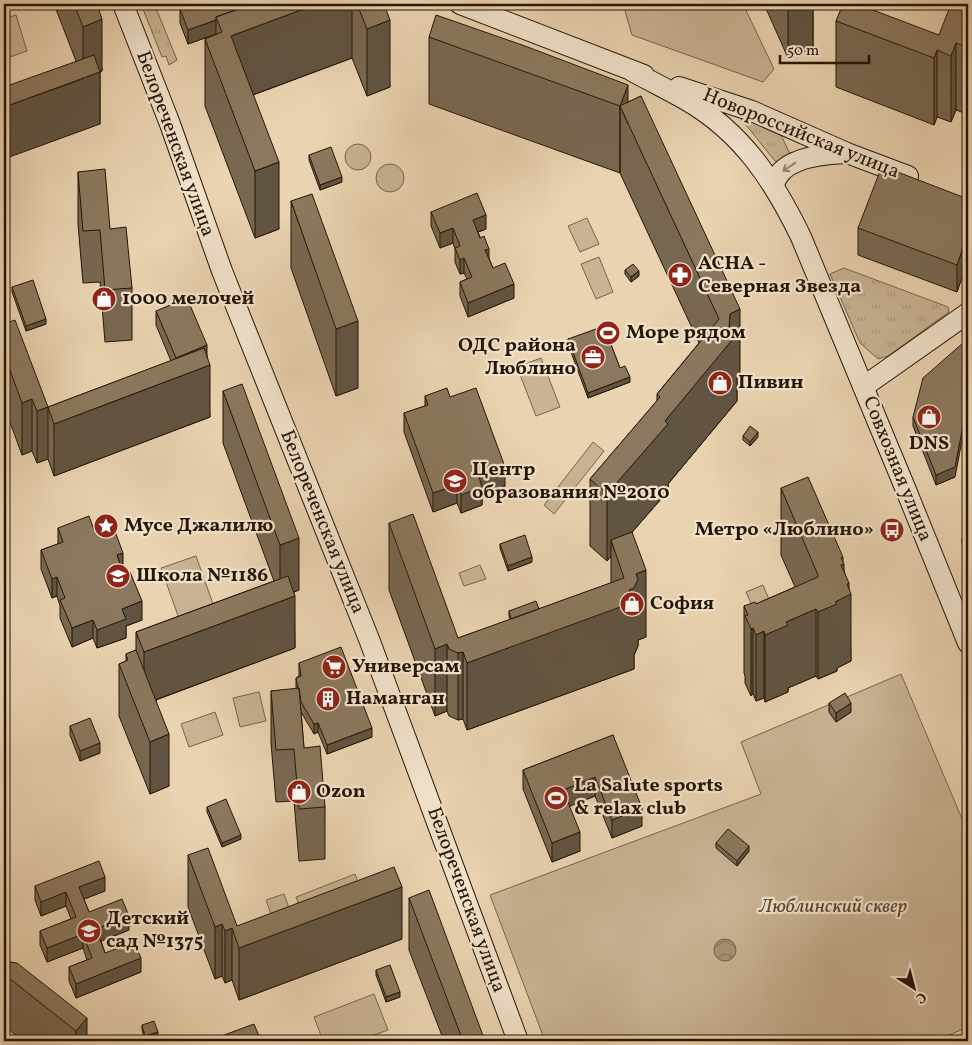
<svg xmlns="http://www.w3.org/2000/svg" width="972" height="1045" font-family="Vollkorn,serif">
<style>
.grass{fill:url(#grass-tufts);stroke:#77644c}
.park{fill:#c9b393;stroke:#77644c}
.water{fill:url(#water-waves);stroke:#736049}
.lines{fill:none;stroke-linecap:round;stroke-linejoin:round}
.secondary-casing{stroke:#251505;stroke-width:22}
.secondary{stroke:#f1e2cc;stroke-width:20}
.wall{fill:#786751;stroke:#251505}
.shaded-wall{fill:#615442;stroke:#251505}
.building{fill:#8b785e;stroke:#251505}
.oneway{stroke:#958672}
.labels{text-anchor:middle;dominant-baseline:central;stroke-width:4.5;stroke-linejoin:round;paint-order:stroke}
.street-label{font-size:20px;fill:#251505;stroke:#f1e2cc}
.poi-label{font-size:20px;font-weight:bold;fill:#251505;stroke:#f1e2cc;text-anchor:start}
.park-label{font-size:20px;font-style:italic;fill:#564430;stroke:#f1e2cc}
</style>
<defs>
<pattern id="grass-tufts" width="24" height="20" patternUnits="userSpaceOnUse" patternTransform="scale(1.25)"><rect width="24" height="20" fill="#c9b393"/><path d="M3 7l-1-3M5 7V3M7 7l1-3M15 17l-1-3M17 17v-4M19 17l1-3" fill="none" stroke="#ac997d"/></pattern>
<pattern id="water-waves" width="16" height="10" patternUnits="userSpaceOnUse" patternTransform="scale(1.25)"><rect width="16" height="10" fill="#a79276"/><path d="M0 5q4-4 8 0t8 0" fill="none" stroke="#88765f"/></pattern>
</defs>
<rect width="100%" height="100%" fill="#ead3b0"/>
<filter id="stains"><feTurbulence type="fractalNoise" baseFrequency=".004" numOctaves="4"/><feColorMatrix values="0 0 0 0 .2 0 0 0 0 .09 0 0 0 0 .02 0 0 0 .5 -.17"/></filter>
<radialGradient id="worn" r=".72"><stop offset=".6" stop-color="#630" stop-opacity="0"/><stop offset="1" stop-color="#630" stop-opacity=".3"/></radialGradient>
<path class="grass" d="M141,4H157L156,8L177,60L169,65L166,56L162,57Z
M737,114L780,133L792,158L782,162L775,161Z
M844,268L948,307L949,312L888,356L878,359L860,343L830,274Z"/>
<path class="park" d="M623,4H743L774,69L763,82L632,35Z
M16,15L27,51L4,59V19Z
M345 157a13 13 0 1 1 26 0a13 13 0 1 1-26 0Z
M376 178a14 14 0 1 1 28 0a14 14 0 1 1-28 0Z
M587,218L599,244L580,252L568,226Z
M599,257L613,292L596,299L581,264Z
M541,358L560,407L536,416L517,367Z
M593,442L604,451L554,514L544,505Z
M196,556L217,615L182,627L161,568Z
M480,565L486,579L464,586L459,573Z
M763,585L788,644L772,651L746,592Z
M901,674L968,833V1027L935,1041H545L490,895L761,794L741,742Z
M259,692L266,721L240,727L233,698Z
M215,712L223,735L189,747L181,724Z
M355,874L365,900L306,923L296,897Z
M284,894L291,914L273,920L266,900Z
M374,994L388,1030L366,1038L367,1041H323L314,1017Z"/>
<path class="water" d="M714 950a11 11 0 1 1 22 0a11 11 0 1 1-22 0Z"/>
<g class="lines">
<defs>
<path id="secondary" d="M123,4L170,124L222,271L369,639L518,1041
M460,4L644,75
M632,71C650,81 669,90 686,100C742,132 774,181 801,237L906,490L968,643
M679,87L752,111L847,153L908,176
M774,186C779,158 822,154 845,153
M863,387L968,313"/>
</defs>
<use href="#secondary" class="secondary-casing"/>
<use href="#secondary" class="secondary"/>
</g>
<path class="wall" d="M54,4H97L102,71L100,72V124L76,61Z
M181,4H384L390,87L367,96L352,58L253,95L279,229L255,238L205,106V39L216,34L188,44L180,23V9Z
M764,4H813V48L788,58Z
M968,4L964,113L956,110L951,122L937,117L934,125L836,87V21L939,35Z
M429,37L628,102L641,96L740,376L737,378V401L668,484V491L632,532L646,637L638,640V646L634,655V669L467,730L463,719L458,720L449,716L447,711L435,716L389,590V523L458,638L510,620L509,616V611L539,609L611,583V557L607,561L590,546V479L657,401V394L699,343L620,173L429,104Z
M309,155L342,182L320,190L309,160Z
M78,172L132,288V340L105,342L100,282L83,283L78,224Z
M968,199V260L957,292L858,255V228Z
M291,201L358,388L336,396L291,268Z
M431,212L486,229L478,232L493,268L514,298L468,317L460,296V282L467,279L464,273L460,274L455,262V249L453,243L440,248L431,226Z
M625,270L639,276L631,282L625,274Z
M12,287L46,324L26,331L12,292Z
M156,311L207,355L210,417L54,476L48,459L37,463L32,451L22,455L4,406V324L48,407L171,361L156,325Z
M568,339L615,341L610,343L620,368L630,382L588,398L568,344Z
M223,391L299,590L294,592L295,648L156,700L169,786L150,794L119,716V664L126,661V654L136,650V632L274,581L223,443Z
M425,396L450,397L505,486L482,494V505L461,513L457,503L433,512L404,432V413L425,406Z
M913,417L955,477L936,485L913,426Z
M743,436L758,437L750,446L743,440Z
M781,488L844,570L849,589L851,661L837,668V671L818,679L816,676L788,688V692L765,702L764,698L756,701L753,694L751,696L745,683V676L744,673V606L756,604L795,587L781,555Z
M58,528L94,530L123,571L142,620L126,626V638L97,648L93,638L72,647L60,618V606L57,596L52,598L41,569V550L58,544Z
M968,536V559L962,544V539Z
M500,544L532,562L508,571L500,548Z
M299,663L372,737L327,754L318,732L314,734L301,712L304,748L325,807V859L299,861L294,801L276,802L271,743V691L296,689V678L299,676Z
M829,703L851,712L836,722L829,712Z
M70,726L100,753L80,761L70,735Z
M613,735L642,826L612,838L595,796L569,806L580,851L552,862L523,789V770Z
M207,807L241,839L222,847L207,812Z
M716,843L749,851L737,866L716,848Z
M188,855L237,926L402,939L239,1000L232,980L225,983L222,976L215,979L188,907Z
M35,886L105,891L84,899L89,912L129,930L101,941L105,953L141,972L76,998L69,981V967L87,960L83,948L47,962L40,945V931L71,919L66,906L41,916L35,900Z
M409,898L485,1041H444L409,950Z
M4,961L87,1041H23L9,1030H4Z
M376,970L400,997L386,1002L376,975Z
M142,1025L158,1036L145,1041L142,1030Z"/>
<path class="shaded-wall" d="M317,4H352V58L231,103V36Z
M788,4H813V48L788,58Z
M102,19V71L86,77L100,72V124L4,159V107L83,79V27Z
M216,20V34L188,44V30Z
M390,20V87L367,96V29Z
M968,35V102L964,113V46Z
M956,43V110L951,122V56Z
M937,50V117L934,125V58Z
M628,85V124L620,106V173V106Z
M279,162V229L255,238V171Z
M342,177V182L320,190V185Z
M486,215V229L473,234V220Z
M453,228V243L440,248V233Z
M968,233V260L957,292V265Z
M489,249V263L485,250Z
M464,258V273L460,274V260Z
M639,271V276L631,282V277Z
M514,284V298L468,317V303Z
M740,309V376L737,378V401L668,484V491L615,552L611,540V557L607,561V494L665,421L729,327L730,314Z
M46,319V324L26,331V326Z
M358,321V388L336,396V329Z
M615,336V341L609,344V339Z
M207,345V359L176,372V358Z
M210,365V417L54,476V424Z
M630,377V382L588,398V393Z
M32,399V451L22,455V403Z
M968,399V409L955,477L936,485V475Z
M48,407V459L37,463V411Z
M758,432V437L750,446V442Z
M505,467V486L482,494V505L461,513V495L479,477Z
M457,485V503L433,512V493Z
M299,538V590L280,597V545Z
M123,553V571L117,574V555Z
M532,557V562L508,571V566Z
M843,557V564H844V598L847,584L849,583V595L851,594V661L837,668V671L818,679V612L841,558Z
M646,570V637L638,640V646L634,655V669L467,730V663L629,590L636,574Z
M57,577V596L52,598V579Z
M295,596V648L144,704V652Z
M142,601V620L126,626V638L97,648V630L122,609Z
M816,609V676L788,688V692L765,702V635L786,622Z
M93,620V638L72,647V628Z
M753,628V694L751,696V629Z
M764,631V698L756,701V635Z
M447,644V711L435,716V649Z
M463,652V719L458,720V653Z
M851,703V712L836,722V713Z
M318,723V732L314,734V724Z
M372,728V737L327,754V745Z
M169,734V786L150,794V742Z
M100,743V753L80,761V751Z
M595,777V796L563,809V790Z
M642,808V826L612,838V820Z
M580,832V851L552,862V843Z
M241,835V839L222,847V843Z
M749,846V851L737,866V861Z
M105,877V891L79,901V887Z
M402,887V939L239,1000V948Z
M66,892V906L41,916V902Z
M129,916V930L96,943V929Z
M222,924V976L215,979V927Z
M232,928V980L225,983V931Z
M83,934V948L47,962V948Z
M141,958V972L76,998V984Z
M400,992V997L386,1002V997Z
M87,1018V1041H76V1031Z
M158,1032V1036L145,1041V1036Z"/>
<path class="building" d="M74,4H97L102,19L83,27Z
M181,4H252L216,17V20L188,30L180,9Z
M252,4H317L231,36L279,162L255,171L205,39L222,32L216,17Z
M357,4H384L390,20L367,29Z
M843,4H857L939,35L951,4H968V35L964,46L956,43L951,56L937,50L934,58L836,21Z
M436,15L525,46L628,85L620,106L429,37Z
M94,55L100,72L4,107V87Z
M641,96L740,309L730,314L729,327L737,334L665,421L668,424L607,494L590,479L660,397L657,394L719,319L620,106Z
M331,147L342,177L320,185L309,155Z
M882,166L968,199V233L957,265L858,228Z
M105,169L110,229L126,227L132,288L105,290L100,230L83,231L78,172Z
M477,193L486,215L473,220L480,238L484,236L489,249L485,250L493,268L505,263L514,284L468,303L460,282L472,277L464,258L460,260L455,248L460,246L453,228L440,233L431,212Z
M312,194L358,321L336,329L291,201Z
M633,264L639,271L631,277L625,270Z
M33,280L46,319L26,326L12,287Z
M187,298L207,345L176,358L156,311Z
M15,320L48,407L37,411L32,399L22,403L4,354V324Z
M610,324L615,336L609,339L620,368L625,366L630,377L588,393L568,339Z
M963,343L968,349V399L955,467L936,475L913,417L923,378Z
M204,348L210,365L54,424L48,407Z
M242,384L299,538L280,545L223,391Z
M447,388L450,397L476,388L505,467L479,477L482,487L461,495L457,485L433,493L404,413L428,405L425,396Z
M750,426L758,432L750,442L743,436Z
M808,477L843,557L841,558L844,564L841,565L849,583L847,584L851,594L835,602L837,604L818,612L816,609L786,622L788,625L765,635L764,631L756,635L753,628L751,629L745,616L748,615L744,606L755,602L756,604L818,577V575L781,488Z
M413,514L458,638L624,578L611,540L632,532L646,570L636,574L638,579L634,588L629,590L634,602L467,663L463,652L458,653L449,649L447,644L435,649L389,523Z
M89,516L94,530L112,523L123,553L117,555L124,575L130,572L142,601L122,609L126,619L97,630L93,620L72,628L60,600L65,598L57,577L52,579L41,550L63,542L58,528Z
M525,535L532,557L508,566L500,544Z
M968,536V554L962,539Z
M288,576L295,596L144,652L136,632Z
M536,601L539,609L511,619L509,611Z
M341,647L372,728L327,745L318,723L314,724L301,702L299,688H298L296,678L301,676L299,663Z
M136,650L169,734L150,742L119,664L128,660L126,654Z
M299,688L304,748L320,746L325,807L299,809L294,749L276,750L271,691Z
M845,693L851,703L836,713L829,703Z
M90,718L100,743L80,751L70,726Z
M613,735L642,808L612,820L595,777L563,790L580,832L552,843L523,770Z
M226,799L241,835L222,843L207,807Z
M728,829L749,846L737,861L716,843Z
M208,848L237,926L394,867L402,887L239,948L232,928L225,931L222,924L215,927L188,855Z
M99,861L105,877L79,887L89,912L122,899L129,916L96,929L105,953L134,942L141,958L76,984L69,967L92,958L83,934L47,948L40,931L76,917L66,892L41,902L35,886Z
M429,890L485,1041H463L409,898Z
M4,961L17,963L87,1018L76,1031L9,978H4Z
M390,965L400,992L386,997L376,970Z
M154,1021L158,1032L145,1036L142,1025Z
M254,1024L261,1041H208Z"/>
<defs><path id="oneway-shaft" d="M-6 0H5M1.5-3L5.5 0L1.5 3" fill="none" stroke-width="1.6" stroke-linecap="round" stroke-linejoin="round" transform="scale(1.25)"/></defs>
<use class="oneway" href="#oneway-shaft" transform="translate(789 167) rotate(146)"/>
<defs>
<symbol id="pharmacy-disc" viewBox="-11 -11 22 22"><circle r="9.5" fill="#8f2418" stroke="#f1e2cc"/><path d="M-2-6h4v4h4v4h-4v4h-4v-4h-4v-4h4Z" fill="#fff"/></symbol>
<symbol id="shop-disc" viewBox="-11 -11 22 22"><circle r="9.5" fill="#8f2418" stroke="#f1e2cc"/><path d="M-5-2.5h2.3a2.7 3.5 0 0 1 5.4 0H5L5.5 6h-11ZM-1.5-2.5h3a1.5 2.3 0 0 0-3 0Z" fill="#fff"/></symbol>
<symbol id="stadium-disc" viewBox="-11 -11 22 22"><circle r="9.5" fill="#8f2418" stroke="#f1e2cc"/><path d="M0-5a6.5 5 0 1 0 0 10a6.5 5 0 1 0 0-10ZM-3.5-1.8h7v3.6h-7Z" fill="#fff"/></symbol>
<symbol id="office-disc" viewBox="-11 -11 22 22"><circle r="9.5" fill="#8f2418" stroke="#f1e2cc"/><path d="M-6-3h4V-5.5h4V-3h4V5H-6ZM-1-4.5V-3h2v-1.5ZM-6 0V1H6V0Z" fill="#fff"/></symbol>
<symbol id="school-disc" viewBox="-11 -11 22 22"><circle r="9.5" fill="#8f2418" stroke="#f1e2cc"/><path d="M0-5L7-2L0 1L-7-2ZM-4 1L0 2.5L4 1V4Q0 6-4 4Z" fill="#fff"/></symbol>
<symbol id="sight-disc" viewBox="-11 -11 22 22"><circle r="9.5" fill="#8f2418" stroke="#f1e2cc"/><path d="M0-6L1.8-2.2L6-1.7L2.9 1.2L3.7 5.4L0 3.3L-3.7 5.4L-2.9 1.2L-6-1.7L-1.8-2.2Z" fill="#fff"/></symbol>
<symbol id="bus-disc" viewBox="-11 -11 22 22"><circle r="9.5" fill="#8f2418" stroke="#f1e2cc"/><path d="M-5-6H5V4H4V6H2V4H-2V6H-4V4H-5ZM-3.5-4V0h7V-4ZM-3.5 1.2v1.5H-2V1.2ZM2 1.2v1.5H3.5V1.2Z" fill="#fff"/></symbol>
<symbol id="supermarket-disc" viewBox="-11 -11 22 22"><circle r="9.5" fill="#8f2418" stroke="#f1e2cc"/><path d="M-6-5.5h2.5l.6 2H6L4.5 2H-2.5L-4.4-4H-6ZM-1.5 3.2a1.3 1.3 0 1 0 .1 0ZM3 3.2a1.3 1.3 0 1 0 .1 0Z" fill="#fff"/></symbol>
<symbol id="building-disc" viewBox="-11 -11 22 22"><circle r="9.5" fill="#8f2418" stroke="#f1e2cc"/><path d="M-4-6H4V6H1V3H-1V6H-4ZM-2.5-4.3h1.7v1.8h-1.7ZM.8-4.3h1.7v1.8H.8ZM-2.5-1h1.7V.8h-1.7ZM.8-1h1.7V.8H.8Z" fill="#fff"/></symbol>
</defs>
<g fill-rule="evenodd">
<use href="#pharmacy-disc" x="666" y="261" width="28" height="28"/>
<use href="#shop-disc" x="90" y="285" width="28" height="28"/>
<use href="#stadium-disc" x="594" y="319" width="28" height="28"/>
<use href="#office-disc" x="579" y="343" width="28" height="28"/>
<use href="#shop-disc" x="706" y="369" width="28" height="28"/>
<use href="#shop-disc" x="915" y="403" width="28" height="28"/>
<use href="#school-disc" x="441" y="467" width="28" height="28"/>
<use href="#sight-disc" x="92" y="512" width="28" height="28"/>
<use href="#bus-disc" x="878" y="516" width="28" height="28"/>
<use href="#school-disc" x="104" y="562" width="28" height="28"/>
<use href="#shop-disc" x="618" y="590" width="28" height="28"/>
<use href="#supermarket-disc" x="320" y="653" width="28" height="28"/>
<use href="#building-disc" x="314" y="685" width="28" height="28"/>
<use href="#shop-disc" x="285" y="778" width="28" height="28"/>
<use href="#stadium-disc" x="542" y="784" width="28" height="28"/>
<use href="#school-disc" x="75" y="917" width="28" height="28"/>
</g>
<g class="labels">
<g class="street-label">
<text transform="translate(801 134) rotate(22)">Новороссийская улица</text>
<text transform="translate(175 144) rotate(70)">Белореченская улица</text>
<text transform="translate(897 469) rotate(68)">Совхозная улица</text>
<text transform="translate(322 522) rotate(68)">Белореченская улица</text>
<text transform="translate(466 900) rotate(70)">Белореченская улица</text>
</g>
<g class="poi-label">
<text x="698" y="264">АСНА -<tspan x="698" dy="23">Северная Звезда</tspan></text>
<text x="122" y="299">1000 мелочей</text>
<text x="626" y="333">Море рядом</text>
<text x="576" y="346" text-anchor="end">ОДС района<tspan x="576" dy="23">Люблино</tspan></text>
<text x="738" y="383">Пивин</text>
<text x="929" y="444" text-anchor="middle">DNS</text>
<text x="472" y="470">Центр<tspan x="472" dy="23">образования №2010</tspan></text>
<text x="124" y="526">Мусе Джалилю</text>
<text x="874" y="530" text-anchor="end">Метро «Люблино»</text>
<text x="136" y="576">Школа №1186</text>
<text x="650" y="604">София</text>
<text x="352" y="667">Универсам</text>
<text x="346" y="699">Наманган</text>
<text x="574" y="786">La Salute sports<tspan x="574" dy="23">&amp; relax club</tspan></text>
<text x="316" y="792">Ozon</text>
<text x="106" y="919">Детский<tspan x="106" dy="23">сад №1375</tspan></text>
</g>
<g class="park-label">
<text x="833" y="907">Люблинский сквер</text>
</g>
</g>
<rect width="972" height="1045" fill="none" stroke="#ead3b0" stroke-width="20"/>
<rect x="5" y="5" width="962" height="1035" fill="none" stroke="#251505" stroke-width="2.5"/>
<rect x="10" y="10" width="952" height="1025" fill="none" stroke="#251505"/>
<g transform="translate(914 988) rotate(144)" stroke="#f1e2cc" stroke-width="4" paint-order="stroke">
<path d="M0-4L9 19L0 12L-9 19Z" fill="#251505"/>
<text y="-8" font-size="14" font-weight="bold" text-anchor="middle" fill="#251505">С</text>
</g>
<path d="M780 55v8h89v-8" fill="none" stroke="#251505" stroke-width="2.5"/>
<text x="787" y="55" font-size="15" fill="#251505" stroke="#f1e2cc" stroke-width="4" paint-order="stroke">50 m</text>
<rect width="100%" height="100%" filter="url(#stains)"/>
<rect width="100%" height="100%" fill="url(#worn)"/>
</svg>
